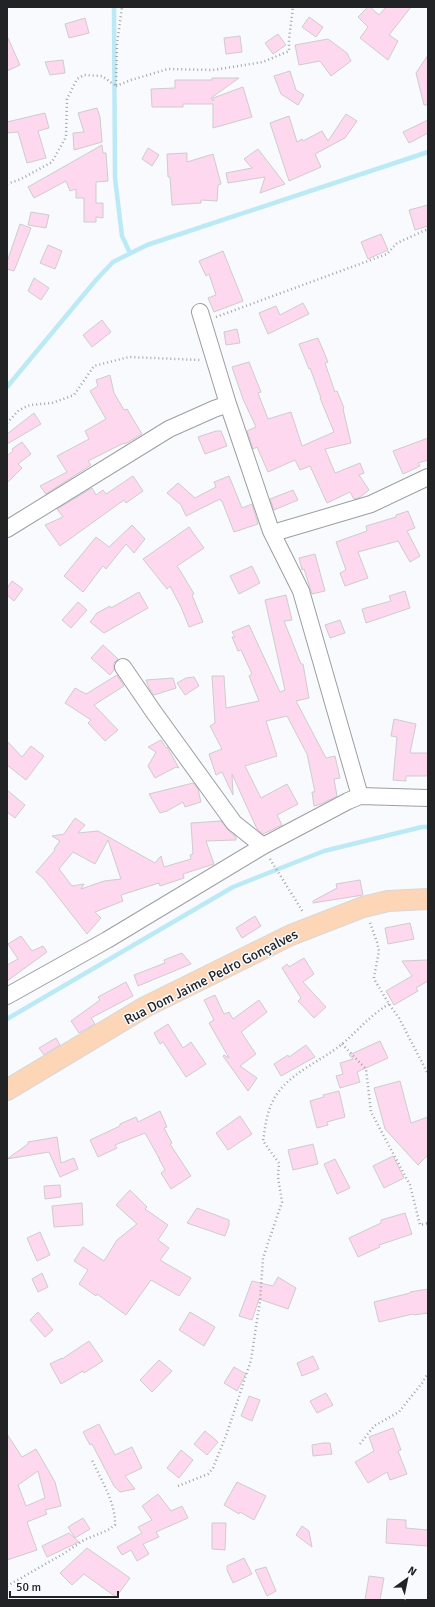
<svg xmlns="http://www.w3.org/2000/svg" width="435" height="1607" font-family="Signika,sans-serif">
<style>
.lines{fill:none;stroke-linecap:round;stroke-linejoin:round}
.stream{stroke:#bbe9f6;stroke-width:4.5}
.building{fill:#fdd8ee;stroke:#cfccce;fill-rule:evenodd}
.minor-casing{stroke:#9d9ea1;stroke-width:18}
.major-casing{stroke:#d7d7d8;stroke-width:22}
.path{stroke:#a3a5a7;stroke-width:2.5;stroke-dasharray:1 3;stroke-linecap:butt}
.minor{stroke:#fff;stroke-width:16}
.major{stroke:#fdd6b7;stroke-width:20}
.labels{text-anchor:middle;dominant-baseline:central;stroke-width:3;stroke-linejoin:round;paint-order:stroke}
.street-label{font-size:14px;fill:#222324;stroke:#f8fafd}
</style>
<rect width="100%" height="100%" fill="#f8fafd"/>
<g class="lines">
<path class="stream" d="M114,7L115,178L122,236L130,253
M7,387L96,280L113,262L147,245L428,152
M7,1019L233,887L324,851L422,827H428"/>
</g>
<path class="building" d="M368,7H370L379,15L386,7H411L389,35L398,41L388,60L360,38L368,27L358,17Z
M309,17L323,27L316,37L302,27Z
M85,18L89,33L69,38L65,24Z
M278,34L286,45L273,54L265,43Z
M7,36L20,65L7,71Z
M240,36L242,52L226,54L224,38Z
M328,39L347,53L351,61L331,76L320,61L299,65L295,45Z
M428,55V105H424L416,73Z
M63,60L65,73L50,75L45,62Z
M290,71L296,90L304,95L298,105L281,94L274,76Z
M212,78H239L211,98L213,101V98L243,87L252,117L213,128V104H183V107H152L151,89L175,88V80H212Z
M97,108L100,117L102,142L74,150L73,133L84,132L78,113Z
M45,113L49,128L38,131L46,158L27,163L18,132L7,133V122Z
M346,114L357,121L345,138L315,154L321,167L289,181L270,123L289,116L297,142L302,139L303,141L322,131L328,141Z
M428,120V133L409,143L403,132Z
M102,145L103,153H106L108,181L96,182V203H103V218L96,217V222H84V198H76V189L70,191L66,181L34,198L28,187Z
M148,148L159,155L152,166L142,159Z
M258,149L285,184L260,193L265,177L228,183L226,173L252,168L244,159Z
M187,153V162L213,154L221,184L218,185L217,201L201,200V203L172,205L170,177H168L167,154Z
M428,205V226L415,230L409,210Z
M31,212L49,215L46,228L28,225Z
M20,224L31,228L14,271L7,269V262Z
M381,234L388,250L368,259L361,242Z
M48,245L62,251L55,269L40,263Z
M223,251L243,301L214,312L208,298L216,295L209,274L206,276L199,261Z
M34,278L49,288L41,300L28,291Z
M303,303L309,314L268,334L259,313L276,306L280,315Z
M102,320L111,332L92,347L83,335Z
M237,329L240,343L226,345L224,332Z
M318,338L328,362L325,363L335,392L337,391L344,408L343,409L351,443L325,449L335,473L360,463L364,473L359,475L369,490L359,498L354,499L350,492L327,503L310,466L300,470L295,460L268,472L257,447L253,449L247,431L256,427L243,399L232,367L249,362L261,392L258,393L268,419L291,412L302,446L334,432L320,398H321L310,368L309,369L299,344Z
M110,375L114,393L124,410L127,409L142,434L125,444L124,443L88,461L91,465L46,494L40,486L67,472L57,456L89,439L85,431L106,419L90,391L98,386L96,380Z
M34,413L41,424L7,444V434Z
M216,431H221L227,446L205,454L198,437Z
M428,438V460L418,463L420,466L403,474L393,451Z
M22,442L31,454L18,464L22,468L7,483V454L8,455L13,451L12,449Z
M133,476L143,491L126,503L124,500L60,546L45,525L63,517L57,509L92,488L96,495L103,490L106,494Z
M229,476L242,508L252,504L258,524L234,532L222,501H221L220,499L186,516L181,505L167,493L178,483L195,498L216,487L214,482Z
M293,490L298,500L274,510L270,499Z
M408,511L415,528L407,531L420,556L410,562L398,541L358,552L368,578L345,586L340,573L346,570L336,542L367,531L366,526L396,517V515Z
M132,525L145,539L134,553L126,544L106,569L103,566L83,592L64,576L96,537L109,547Z
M189,527L204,548L177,566L181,572L194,594L192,595L203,622L189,627L181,607L170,586L167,589L143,559Z
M315,554L325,591L312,594L304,569L302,570L299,558Z
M252,566L260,583L239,594L230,576Z
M12,581L23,589L14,601L7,595V588Z
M405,591L410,608L366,623L362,609L391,601L389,596Z
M139,592L148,608L104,633L90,622L97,613L110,606L111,608Z
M286,595L292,620L284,621L301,664H303L309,698L296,701L326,758L335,756L340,778L334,779L337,796L321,804L314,806L312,792H315L307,754L287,716L266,721L277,756L245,766L261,798L287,784L298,804L277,815L282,825L263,834L257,829L232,774L233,795L222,772L216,775L209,754L222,749L210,726L215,723L212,676H224L226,708L259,701L249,676L252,674L241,650L238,651L232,637H235L232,632L249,625L280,692L285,690L265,600Z
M78,602L87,610L71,628L62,620Z
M340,620L345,633L330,638L325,625Z
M103,645L118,659L114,663V670L110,675L91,658Z
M117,675L124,686L94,705L118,730L105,741L88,723L91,720L65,703L75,688L86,694Z
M194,677L199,686L185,695L177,683L186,678Z
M173,678L176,688L154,695L149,688L146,680Z
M394,719L416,724L410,753H428V776H406V781L393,780L397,737L391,736Z
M161,740L166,748L167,747L179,768L176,767L155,778L148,766L156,752L148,747Z
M7,741L22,757L31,746L44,756L26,780L7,765Z
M193,783L198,789L201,802L185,807L183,802L167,811L160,813L149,794Z
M7,790L25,805L15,818L7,812Z
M75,818L85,825L78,833L98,831L130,849V850H132L155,863L161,856L164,867L191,859L190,855L193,854L191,823L221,821L228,830L236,837V840L206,841L214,864L183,874L184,878L160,886L159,883L121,895L123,901L95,912L101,918L87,934L44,879L36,872L55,850L54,849L60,841L52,836L64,834ZM108,840L121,879L104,881L81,889L84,884L72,886L59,869L73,852L95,864Z
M360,880L363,895L313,903V901L337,888L336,884Z
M255,916L261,926L242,938L236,928Z
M410,923L414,939L388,944L385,928Z
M21,936L32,951L43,946L47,952L7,981V965L18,959L8,944Z
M182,953L191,964L138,986L134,975L165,963L164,960Z
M304,958L314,974L303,982L326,1007L314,1018L298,1001L301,998L282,968L287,964L289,967Z
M428,960V981L416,988L418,991L394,1005L386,991L412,976L402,961Z
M126,982L133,996L91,1018L95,1024L79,1033L71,1021L100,1000L98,997Z
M215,995L224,1014L229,1012L233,1019L259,1000L267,1012L241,1032L256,1054L240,1066L257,1078L248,1091L223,1056L224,1055L229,1058L209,1023L214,1020L204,1000Z
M168,1024L183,1048L191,1042L206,1064L186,1077L163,1042L160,1044L154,1033Z
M56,1038L60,1045L44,1055L39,1048Z
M380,1041L388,1058L357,1072L360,1082L340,1088L336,1076L343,1074L340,1063L353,1059L349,1055Z
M306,1045L315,1057L281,1076L274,1064L288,1055L289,1057Z
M400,1081L411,1123L428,1117V1155L418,1165L385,1129L374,1088Z
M339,1091L345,1117L327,1122L328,1125L317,1128L310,1101L324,1097L323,1095Z
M160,1111L167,1127L164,1128L172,1143L170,1144L191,1176L171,1189L161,1173L165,1170L159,1159L160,1157L159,1158L145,1133L115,1145L117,1148L98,1157L90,1140L120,1126V1124L136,1117L138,1122Z
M240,1116L252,1134L228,1150L216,1133Z
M57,1137L61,1163L74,1158L78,1169L60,1177L49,1152L7,1159L28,1144V1142Z
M313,1144L318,1164L293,1170L288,1150Z
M393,1156L404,1178L384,1188L373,1166Z
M335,1159L350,1188L337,1194L324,1164Z
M60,1185L61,1197L45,1199L44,1186Z
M130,1190L147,1207L145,1209L168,1225L158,1240L169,1248L160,1260L191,1278L179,1296L151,1280L126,1315L97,1294L96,1296L79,1284L88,1270L74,1261L83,1247L104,1261L117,1240L137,1224L116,1205Z
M82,1203L83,1225L54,1227L52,1206Z
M197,1208L229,1220V1225L225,1236L187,1223Z
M405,1213L412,1234L379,1245L380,1247L358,1257L349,1238L381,1223V1220Z
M40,1232L50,1255L37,1261L27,1238Z
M42,1273L48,1287L38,1292L32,1279Z
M278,1277L296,1288L288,1309L259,1299L252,1320L239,1316L252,1281L273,1286Z
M428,1289V1313L414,1315L413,1314L379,1322L374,1302L410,1293V1292Z
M38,1312L53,1330L45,1337L30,1320Z
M190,1312L215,1327L204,1346L179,1330Z
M89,1341L103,1361L84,1373L83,1371L61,1384L50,1364L62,1358V1359Z
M313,1356L319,1369L302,1376L297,1363Z
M159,1360L172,1371L152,1392L140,1380Z
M234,1367L246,1374L237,1391L224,1383Z
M326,1393L333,1405L317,1413L310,1401Z
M249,1396L260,1400L252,1421L241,1416Z
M99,1424L115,1455L132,1447L142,1468L125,1476L135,1489L120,1492L114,1486L92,1444L90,1445L83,1432Z
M393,1428L401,1450L398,1451L407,1474L390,1480L387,1472L368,1483L355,1462L374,1451L369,1437Z
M205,1431L218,1442L207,1455L194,1444Z
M7,1434L22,1457L36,1449L55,1482L61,1506L45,1510L47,1514L27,1522L37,1550L7,1560ZM38,1471L45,1498L26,1506L18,1485Z
M323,1443H330L332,1454L313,1456L312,1445Z
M181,1450L193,1460L179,1478L167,1468Z
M237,1482L266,1496L254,1520L240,1512L239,1514L224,1505Z
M158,1494L171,1511L182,1506L188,1518L156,1532L159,1537L143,1544L149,1554L137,1561L131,1550L122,1555L117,1547L142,1533L138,1527L152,1520L142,1506Z
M83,1518L90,1529L75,1538L68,1527Z
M387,1519L406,1520V1528L428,1530V1546L386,1543Z
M212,1523H226L225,1550L212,1549Z
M302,1526L309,1531L312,1547L296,1535Z
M69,1533L79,1542L47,1557L42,1546Z
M87,1548L130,1578L116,1597L84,1574L72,1585L60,1573Z
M244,1558L252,1574L233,1583L227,1570V1566Z
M266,1567L276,1591L267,1596L255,1570Z
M369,1576L384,1578L380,1600H365Z"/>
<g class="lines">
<defs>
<path id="minor" d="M200,312L228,404L271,531L301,591L305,605L360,796
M7,529L169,429L214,409L228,404
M273,533L371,504L428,477
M123,667L153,711L234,823L263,846
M7,996L107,940L263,846L348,801L360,796L428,798"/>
<path id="major" d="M7,1090L145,1007L291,935L363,907L388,901L428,899"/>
</defs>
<use href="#minor" class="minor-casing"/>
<use href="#major" class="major-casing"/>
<path class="path" d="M116,85L117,44L122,7
M116,86L131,80L168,69L213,70L263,62L289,51V39L293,7
M7,184L21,179L52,162L66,137L67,99L77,79L84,75L102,76L116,86
M216,317L387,254L397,243L428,229
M7,423L19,410L30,405L52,403L74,395L94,366L129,357L200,360
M270,859L303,912
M370,923L377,942L379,951L374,977V979L389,1004L399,1018L428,1074
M342,1044L366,1069L371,1112L410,1185L420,1225L428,1223
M360,1444L374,1426L399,1412L422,1383L428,1373
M178,1486L208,1474L213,1468L227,1433L251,1360L260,1301L263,1258L282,1202L278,1177L279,1163L263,1141C265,1129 266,1117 271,1105C283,1075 319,1063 342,1044C359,1030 369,1016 389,1004
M7,1586L63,1554L84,1540L108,1530L115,1525C116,1503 101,1480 92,1460"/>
<use href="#minor" class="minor"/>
<use href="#major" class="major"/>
</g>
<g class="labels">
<g class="street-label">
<text transform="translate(211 977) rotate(-27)">Rua Dom Jaime Pedro Gonçalves</text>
</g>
</g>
<rect width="435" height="1607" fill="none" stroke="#222324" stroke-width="16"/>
<g transform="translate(407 1579) rotate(33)" stroke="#f8fafd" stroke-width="3" paint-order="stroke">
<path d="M0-3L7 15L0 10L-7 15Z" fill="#222324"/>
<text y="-6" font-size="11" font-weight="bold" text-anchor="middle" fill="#222324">N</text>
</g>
<path d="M10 1591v6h108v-6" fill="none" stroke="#222324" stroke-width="2"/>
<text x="16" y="1591" font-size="12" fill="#222324" stroke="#f8fafd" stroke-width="3" paint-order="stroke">50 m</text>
</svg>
